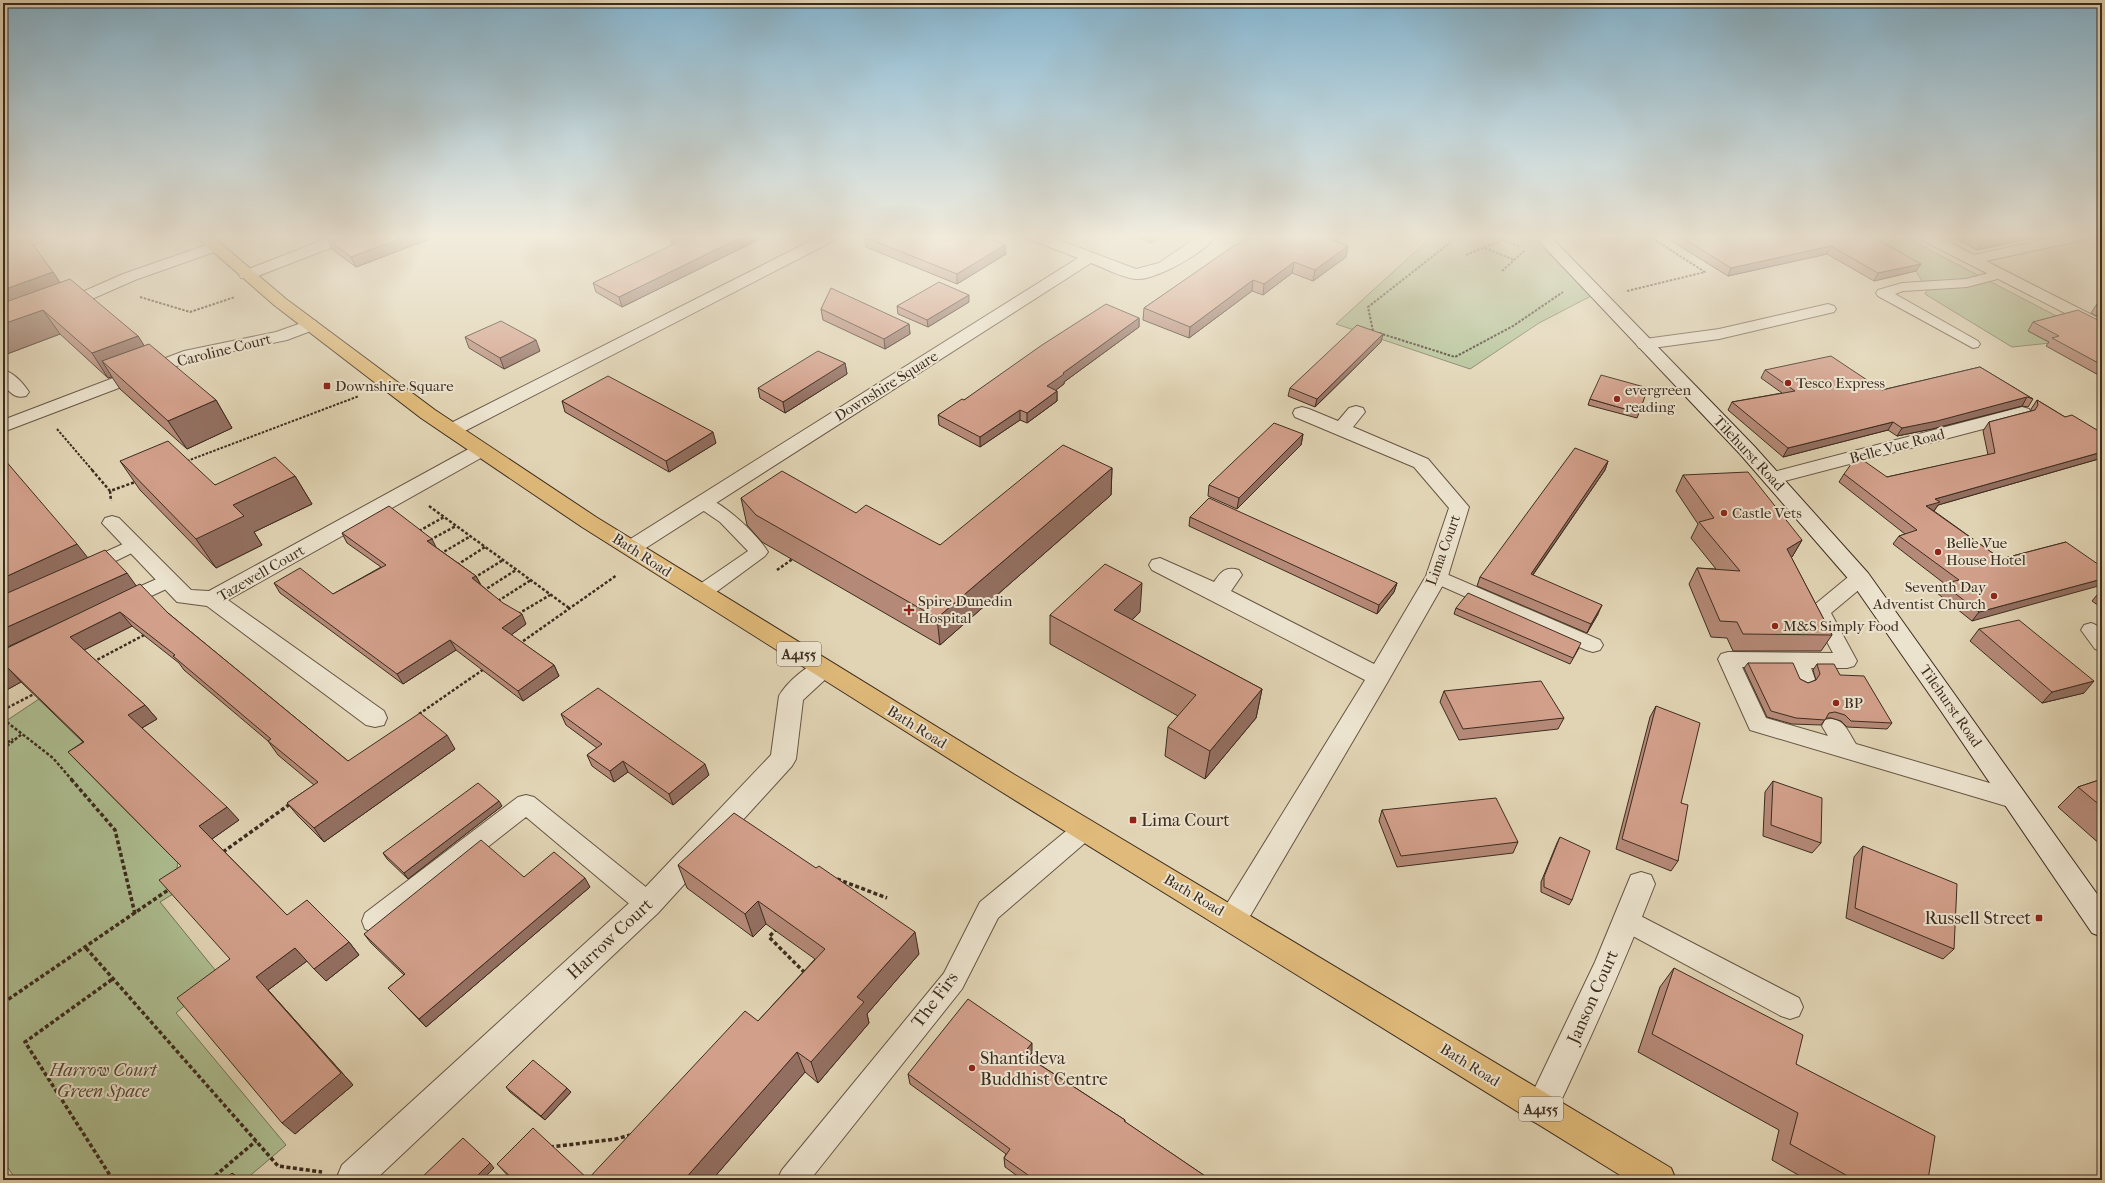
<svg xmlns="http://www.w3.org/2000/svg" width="2105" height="1183" font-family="'IM FELL French Canon',serif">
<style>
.green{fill:#adbe91;stroke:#757558}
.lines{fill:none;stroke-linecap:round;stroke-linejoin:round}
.lane-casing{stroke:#665644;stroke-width:2}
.street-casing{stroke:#665644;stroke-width:2}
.secondary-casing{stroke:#3d2c1f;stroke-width:2}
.primary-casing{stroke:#3d2c1f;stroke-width:2}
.path-far2{stroke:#3d2c1f;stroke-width:2;stroke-dasharray:2.5 1.5;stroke-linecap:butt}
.path-far1{stroke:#3d2c1f;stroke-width:2.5;stroke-dasharray:3 2;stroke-linecap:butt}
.path{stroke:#3d2c1f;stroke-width:3.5;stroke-dasharray:4 2.5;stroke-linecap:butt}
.lane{fill:#ece3ce;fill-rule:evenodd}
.street{fill:#ece3ce;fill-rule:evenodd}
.secondary{fill:#ece3ce;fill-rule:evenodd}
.primary{fill:#e0ba7a;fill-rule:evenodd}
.wall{fill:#b58977;stroke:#3d2c1f}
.shaded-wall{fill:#936f61;stroke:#3d2c1f}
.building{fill:#d29f8a;stroke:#3d2c1f}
.poi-dot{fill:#8f2418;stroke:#ece3ce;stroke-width:1.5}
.labels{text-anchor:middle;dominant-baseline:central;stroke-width:4;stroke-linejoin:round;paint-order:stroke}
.shield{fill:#ece3ce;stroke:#726354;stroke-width:1}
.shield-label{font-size:14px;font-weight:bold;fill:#3d2c1f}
.street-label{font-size:15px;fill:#3d2c1f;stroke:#ece3ce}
.poi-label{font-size:15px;fill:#3d2c1f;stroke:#ece3ce;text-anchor:start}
.near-poi-label{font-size:18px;fill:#3d2c1f;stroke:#ece3ce;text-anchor:start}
.near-street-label{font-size:18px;fill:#3d2c1f;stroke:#ece3ce}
.near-park-label{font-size:18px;font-style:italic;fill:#534936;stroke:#ece3ce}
</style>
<rect width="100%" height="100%" fill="#e1d4b4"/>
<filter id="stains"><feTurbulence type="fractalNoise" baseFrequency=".005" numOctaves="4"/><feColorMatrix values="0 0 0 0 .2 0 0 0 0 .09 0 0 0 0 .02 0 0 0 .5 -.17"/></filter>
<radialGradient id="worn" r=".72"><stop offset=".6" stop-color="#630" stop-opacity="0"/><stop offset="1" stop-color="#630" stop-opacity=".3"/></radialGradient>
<path class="green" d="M1439,235H1527L1595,294L1539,323L1470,369L1336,324L1427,241Z
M1901,235L2064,320L2028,331L2050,343L2012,347L1925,294L1927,290L1916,271L1889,256L1903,253L1878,240L1876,236Z
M39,699L97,756V781L178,862L173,894L160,902L220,976L176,1013L286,1145L245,1180H16L3,1160V723Z"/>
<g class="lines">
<defs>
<path id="lane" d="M2000,270L2007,274L2005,277L1967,287L1903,291L1895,294L1978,341L1980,344L1978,347L1973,348L1878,296L1876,293L1878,290L1902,283L1966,279Z
M704,497C723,502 758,535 768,552L765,556L708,598L701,600L694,598L691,593L694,588L748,551L720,522L698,507L695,503L698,499Z
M134,539L140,541L143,545L140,549L95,571L88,573L81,571L79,567L81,563Z
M1437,570L1600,640L1603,645L1600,650L1593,652L1586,650L1430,581L1428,576L1430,571Z
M1860,572L1867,573L1869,578L1867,583L1831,613L1857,661L1854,666L1847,668H1811L1815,679L1812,684L1805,687L1798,684L1790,667H1742L1766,718L1828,736L1822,726L1825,720C1843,715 1848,732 1856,744L2024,793L2027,800L2024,807L2016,809L1750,730L1718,659L1721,654L1728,652L1833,653L1810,611L1813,606L1853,573Z
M168,574L175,575L177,580L175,585L123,609L116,607L113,602L116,597Z
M2091,623C2105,627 2102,638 2102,651L2095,649L2081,630L2084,625Z
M526,795L534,797L657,896L660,904L657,912L648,915L639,912L526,817L383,929L374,932L365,929L362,921L365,913L518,797Z
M1085,819L1093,822L1097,829L1093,836L998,918L962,989L810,1180H777L782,1170L944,973L980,902L1077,822Z
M1627,909L1799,998L1803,1007L1799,1016L1790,1019L1781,1016L1618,928L1615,920L1618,912Z"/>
<path id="street" d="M29,235H51L49,238L3,256V246Z
M336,235H358L356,238L253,278H241L239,275L241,272Z
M822,235H841L839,238L459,434L452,436L445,434L443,430L445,426Z
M1024,235H1046L1136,269L1159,263L1200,235H1217C1206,252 1155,281 1135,279C1121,277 1104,268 1091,263L638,553L631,555L624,553L620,548L624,543L1078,258L1026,238Z
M1916,235H1935L1974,255L2064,235H2094L2087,239L1986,261L2102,320V332L1918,238Z
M215,242L220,244L223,247L220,250L135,280L67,310H55L53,307L55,304L123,274Z
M1828,304L1834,306L1836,309L1834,312L1719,339L1645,349L1639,348L1636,344L1639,340L1645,339L1719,329Z
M310,320L316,321L318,325L316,329L287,340L195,359L3,432V420L184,351L276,332Z
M3,370C13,372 23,383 29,392L26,396C15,399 11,393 3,385Z
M1356,406L1363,408L1365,412L1353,427L1428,459L1469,507L1448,576L1387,683L1243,928L1233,932L1223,928L1219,919L1223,910L1365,680L1152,570L1149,565L1152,560L1160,558L1214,582C1221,572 1225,566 1239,570L1242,575L1231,591L1374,664L1426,576L1449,508L1414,467L1295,417L1293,413L1295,409L1302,407L1309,409L1338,421L1349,408Z
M2022,407L2029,409L2031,413L2029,417L1773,484L1766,482L1763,478L1766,474Z
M481,444L488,446L491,450L488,454L228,600L384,711L387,718L384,725L375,727L366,725L207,606L177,602L102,523L105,518L112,516L119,518L191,590L209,591L474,446Z
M822,660L830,663L834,669L830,675L803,700L796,759L792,766L658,913L375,1180H338L337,1177L342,1165L638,895L771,755L779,696C787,682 807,665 822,660Z
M1641,872L1651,875L1655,884C1624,964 1589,1042 1552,1120L1541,1125L1530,1120L1525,1109L1530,1098L1595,962L1631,875Z"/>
<path id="secondary" d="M1533,235H1549L1754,446L1868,573L2102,901V937L2092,933L1941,711L1852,583L1740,454Z"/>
<path id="primary" d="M194,235H211L286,299L435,410L596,517L1015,775L1671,1168L1676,1180H1628L997,789L582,527L421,418L274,305Z"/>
</defs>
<use href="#lane" class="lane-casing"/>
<use href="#street" class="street-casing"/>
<use href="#secondary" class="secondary-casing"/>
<use href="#primary" class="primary-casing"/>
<path class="path-far2" d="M1491,235L1520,247
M1485,248L1514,260
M1466,255L1502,240
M1502,271L1525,250
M1627,291L1705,272L1647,235
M140,297L190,312L235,297
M1373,331L1368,307L1460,235
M1379,333L1455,357L1513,326L1563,292
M57,429L93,471
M187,461L359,396"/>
<path class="path-far1" d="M92,470L110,491L138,481
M110,491L111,501
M429,506L569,608
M419,531L444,517
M430,540L456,526
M440,554L471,536
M457,565L485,547
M777,570L794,558
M474,578L503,560
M483,591L516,570
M498,601L531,580
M518,614L550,595
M519,644L617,575
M93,662L146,634
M3,710L36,693
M419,714L484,669
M3,719L53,758L72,780
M3,745L13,739
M3,749L22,734"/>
<path class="path" d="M71,779L115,830L135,914
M223,852L290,804
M837,879L887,898
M777,928L769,937L805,973
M86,948L278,1166L322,1172
M3,1003L171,888
M550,1147L616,1139L630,1135
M113,1180L25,1042L114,978
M210,1180L256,1141
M504,1180L510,1173"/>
<use href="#lane" class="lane"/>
<use href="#street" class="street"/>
<use href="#secondary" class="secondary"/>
<use href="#primary" class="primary"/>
</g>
<path class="wall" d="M3,235L53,272L60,283L138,336L144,346L216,400L232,428L187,449L120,389L112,377L108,378L60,334L7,354L3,349Z
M313,235H331L319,240Z
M337,235H440L356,267L332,249L327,239Z
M683,235H768L622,307L596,292L593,283L672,245L671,241Z
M1130,235H1162L1151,243Z
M1252,235H1343L1336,241L1348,246L1346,257L1313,281L1292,273L1263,295L1252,291L1189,338L1143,320L1144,308Z
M1662,235H1869L1916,271L1874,281L1827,254L1728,276Z
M1949,235H2046L1977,250Z
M864,237L1006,254L957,284L866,247Z
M969,302L928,327L898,314L897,306Z
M2102,303V319L2091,313L2097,304Z
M821,309L909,324L910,334L885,349L823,320Z
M1139,318V327L1064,382V384L1055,390L1057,391V401L1027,423L1020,420L980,447L939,425L938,415L964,400Z
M2033,322H2102V377L2046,346L2049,342L2028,331Z
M465,337L540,351L504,369L469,348Z
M1381,342L1315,407L1288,396L1290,388Z
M845,363L847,374L785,413L760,398L758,388Z
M1980,367L2033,399L2028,407L2022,406L1932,429L1897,436L1888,430L1783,457L1728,410L1732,402L1782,393L1761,378L1765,370L1882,390Z
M1590,399L1639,413L1637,418L1588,405Z
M2037,400L2065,417L2102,433V458L1938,505L1934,511L2001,559L2066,542L1972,621L1937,593L1943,584H1945L1893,544L1899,536L1905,534L1839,482L1844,474L1887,477L1988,455L1983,431L1989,422L2031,411V409Z
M562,401L716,443L669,472L565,412Z
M1303,434L1301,445L1237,509L1208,496L1209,485Z
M120,461L215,485L295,476L312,504L254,532L262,545L216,568L140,490Z
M1608,461L1605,470L1533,575L1598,614L1587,633L1477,586L1480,577Z
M1112,468L1111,495L940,645L762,542L747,525L741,498L856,513L940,545Z
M1683,475L1802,540L1792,557H1791L1832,635L1821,651H1733L1727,638L1711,637L1689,584L1697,568L1716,569L1691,538L1698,524L1676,491Z
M1190,517L1397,583L1394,592L1377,614L1189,526Z
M342,533L437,548L476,576L481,585L526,624L511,635L554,665L559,676L523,701L456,650L403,684L280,593L274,583L333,594L381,567L347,543Z
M88,557L137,586L168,613L348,761L455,749L324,842L298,816L287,803L314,785L278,755L268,741L184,670L179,663L132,626L84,650L145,705L157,719L142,728L239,820L212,839L287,915L349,942L359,955L326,981L307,961L268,990L353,1085L295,1134L230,959L181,866L68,752L83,742L21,682L3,692V650Z
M2102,589V608L2092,601Z
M1456,608L1579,648L1570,664L1454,614Z
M1140,612L1132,620L1262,689L1256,718L1205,779L1165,756L1168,727L1178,716L1050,644V615Z
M1979,629L2084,693L2042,703L1970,641Z
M1748,663L1800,679L1808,683L1816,680L1813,670L1817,664L1840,675L1892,723L1887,729L1847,727L1841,721L1831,718H1826L1821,725L1792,724L1767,717L1744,668Z
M1444,691L1564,718L1558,729L1459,740L1440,702Z
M1656,706L1681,803L1678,861L1671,871L1616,849L1650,717Z
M561,714L709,775L673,805L628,772L614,782L592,766L587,755L597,748L566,725Z
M2102,779V846L2058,807L2078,787Z
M1773,781L1821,843L1812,853L1763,836L1765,792Z
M502,806L408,879L387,859L383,853Z
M1382,810L1518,842L1513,853L1397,867L1379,821Z
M1560,837L1572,900L1569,905L1541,892V882L1557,843Z
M1863,846L1954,949L1943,959L1846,918L1854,857Z
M678,865L919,954L867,1014L869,1023L818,1083L805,1072L712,1180H512L497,1164L588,1179L758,1021L815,959L766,924L753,937L687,888Z
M524,877L590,887L426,1027L396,996L388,988L404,975L371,943L364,934Z
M1674,968L1796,1064L1928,1180H1807L1772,1160L1779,1130L1638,1052L1660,987Z
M1032,1053L1028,1057L1125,1120V1122L1211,1180H1023L1005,1167L1004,1158L1006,1154L910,1084L908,1074Z
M506,1087L571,1092L545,1120L510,1092Z"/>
<path class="shaded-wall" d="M317,235H331L319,240Z
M410,235H440L356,267L351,257Z
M746,235H768L622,307L619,297Z
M1152,235H1162L1151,243Z
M1331,235H1343L1325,249L1327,238Z
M2003,235H2046L1977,250L1983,239Z
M1005,245L1006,254L957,284V274Z
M1348,246L1346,257L1313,281L1315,270Z
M1831,246L1827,254L1728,276L1731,268Z
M1294,262L1292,273L1263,295L1264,284Z
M1921,264L1916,271L1874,281L1878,273Z
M53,272L69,296L3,320V290Z
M1253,280L1252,291L1189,338L1190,327Z
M969,295V302L928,327L927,320Z
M43,310L60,334L7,354L3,349V324Z
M1139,318V327L1064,382V384L1047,397V386L1063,373Z
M909,324L910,334L885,349L884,339Z
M1383,334L1381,342L1315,407L1317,399Z
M138,336L154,361H102L112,377L108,378L92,353Z
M536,340L540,351L504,369L500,358Z
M845,363L847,374L785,413L783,402Z
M1057,391V401L1027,423V413Z
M2027,397L2022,406L1932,429L1897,436L1902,428Z
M216,400L232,428L187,449L168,421Z
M1020,410V420L980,447V437Z
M1893,422L1888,430L1783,457L1788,448Z
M713,432L716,443L669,472L666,461Z
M1303,434L1301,445L1237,509L1239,498Z
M2102,452V458L1938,505L1934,511L1926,506L1935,499Z
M1608,461L1605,470L1527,583L1531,574Z
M1112,468L1111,495L940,645L937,618Z
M295,476L312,504L254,532L262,545L216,568L196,539L233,505Z
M432,539L437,549L427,541Z
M1802,540L1792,557L1777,566L1787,549Z
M77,544L88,558L3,597V578Z
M127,573L137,587L3,649V629Z
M476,576L481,586L472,578Z
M2102,579V585L1972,621L1979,612Z
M1142,583L1140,612L1112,639L1114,610Z
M1397,583L1394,592L1377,614L1379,605Z
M1602,605L1598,614L1587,633L1591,624Z
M120,612L132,626L82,651L70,637Z
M522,614L526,624L507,638L502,628Z
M450,640L456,650L403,684L397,674Z
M554,665L559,676L523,701L518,691Z
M8,668L21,682L3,692V671Z
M2094,681L2084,693L2042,703L2052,692Z
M1262,689L1256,718L1205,779L1210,751Z
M145,705L157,719L140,729L128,715Z
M447,735L455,749L324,842L314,828Z
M623,761L628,772L614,782L610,771Z
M705,764L709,775L673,805L669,794Z
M499,801L502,806L408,879L404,873Z
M227,807L239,820L212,839L199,826Z
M585,878L590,887L426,1027L419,1019Z
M758,901L766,924L753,937L745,914Z
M915,932L919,954L867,1014L869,1023L818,1083L811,1062L857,997Z
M349,942L359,955L326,981L314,969Z
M295,948L307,961L268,990L353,1085L295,1134L282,1123L256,977Z
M1032,1043V1053L1024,1064L1023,1054Z
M797,1052L805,1072L712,1180H684Z
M567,1088L571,1092L545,1120L541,1116Z
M490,1163L494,1168L482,1180H473Z
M232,1173L242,1180H238Z
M3,1175L6,1180H3Z"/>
<path class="building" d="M3,235H26L53,272L3,290Z
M337,235H410L351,257L327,239Z
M683,235H746L619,297L593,283L676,243L671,241Z
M868,235H983L1005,245L957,274L864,237Z
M1252,235H1331L1327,238L1348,246L1315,270L1294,262L1264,284L1253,280L1190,327L1144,308L1235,245H1237Z
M1678,235H1869L1921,264L1878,273L1831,246L1731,268Z
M1975,235H2003L1983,239Z
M70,279L138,336L92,353L43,310L3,324V303Z
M939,282L969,295L927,320L897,306Z
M831,288L909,324L884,339L821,309Z
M2102,303V307L2097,304Z
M1106,304L1139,318L1063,373L1064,374L1047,386L1057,391L1027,413L1020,410L980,437L938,415L962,399L964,400L1042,345Z
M2078,310L2102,322V365L2052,338L2059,336L2033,322Z
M501,321L536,340L500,358L465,337Z
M1357,325L1383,334L1317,399L1290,388Z
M149,344L216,400L168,421L102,361Z
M818,351L845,363L783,402L758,388Z
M1831,356L1882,390L1980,367L2033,399L2027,397L1937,421L1902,428L1893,422L1788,448L1732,402L1795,391L1765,370Z
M1601,375L1648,388L1639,413L1590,399Z
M608,376L713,432L666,461L562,401Z
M2037,400L2065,417L2072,415L2102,433V452L1935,499L1940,502L1926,506L2001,559L2066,542L2102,567V579L1979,612L1943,584L1959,580L1899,536L1917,530L1844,474L1857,456L1887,477L1995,453L1989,422L2035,410L2038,405Z
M1274,423L1303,434L1239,498L1209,485Z
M168,441L215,485L275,457L295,476L233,505L244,516L196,539L120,461Z
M1063,445L1112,468L937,618L756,515L741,498L782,471L856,513L866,505L940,545Z
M1575,448L1608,461L1531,574L1602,605L1591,624L1480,577Z
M4,459L77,544L3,578V460Z
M1748,472L1802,540L1787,549L1832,635L1743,634L1737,622L1720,621L1697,568L1740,571L1699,522L1714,518L1683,475Z
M1209,498L1397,583L1379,605L1190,517Z
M389,506L432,539L427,541L476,576L472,578L503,603L522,614L502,628L554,665L518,691L450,640L397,674L274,583L300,568L333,594L386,565L342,533Z
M105,550L127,573L3,629V595Z
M1105,564L1142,583L1114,610L1262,689L1210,751L1168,727L1196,695L1050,615Z
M140,584L168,613L348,761L420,713L447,735L314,828L287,803L318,782L268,741L271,739L173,656L175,655L120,612L70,637L145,705L128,715L227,807L199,826L287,915L307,900L349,942L314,969L295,948L256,977L341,1073L282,1123L177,998L230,959L159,880L181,866L68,752L84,742L8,668L3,671V650Z
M1468,593L1581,643L1573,658L1456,608Z
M2019,620L2094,681L2052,692L1979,629Z
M1748,663H1793L1800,679L1808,683L1816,680L1820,674L1817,664H1834L1840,675L1864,676L1892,723L1851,721L1845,715L1835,712L1829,713L1825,720L1796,718L1771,711Z
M1541,681L1564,718L1463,729L1444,691Z
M598,688L705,764L669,794L623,761L610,771L587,755L602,744L561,714Z
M1656,706L1700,723L1681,803L1688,805L1678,861L1622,839Z
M2102,779V807L2078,787Z
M1773,781L1822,798L1821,843L1771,825Z
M478,783L499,801L404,873L383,853Z
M1496,798L1518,842L1401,856L1382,810Z
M734,813L816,868L819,866L915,932L857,997L864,1002L811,1062L797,1052L684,1180H514L497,1164L533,1128L588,1179L745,1011L758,1021L825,949L758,901L745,914L678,865Z
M1560,837L1590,851L1572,900L1544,887V877Z
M481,840L524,877L554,852L585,878L419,1019L388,988L405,974L364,934Z
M1863,846L1957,884L1954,949L1855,908Z
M1674,968L1803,1035L1796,1064L1935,1136L1928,1180H1855L1790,1144L1798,1113L1652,1034Z
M968,999L1032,1043L1023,1054L1125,1120L1124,1121L1211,1180H1035L1004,1158L1010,1149L908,1074Z
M533,1060L567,1088L541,1116L506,1087Z
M463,1138L490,1163L473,1180H419Z
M232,1173L238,1180H224Z"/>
<linearGradient id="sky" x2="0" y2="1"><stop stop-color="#86b6d1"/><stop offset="0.59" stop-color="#f2ecdd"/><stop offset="1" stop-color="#f2ecdd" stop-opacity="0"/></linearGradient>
<rect width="2105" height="401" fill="url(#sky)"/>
<g class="poi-dot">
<circle cx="1788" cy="383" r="4"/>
<rect x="323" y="382" width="8" height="8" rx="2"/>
<circle cx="1617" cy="399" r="4"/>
<circle cx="1724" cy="513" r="4"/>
<circle cx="1938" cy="552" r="4"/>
<circle cx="1994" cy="596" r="4"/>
<path d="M907 604h4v4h4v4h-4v4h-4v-4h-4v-4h4z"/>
<circle cx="1775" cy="626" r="4"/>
<circle cx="1836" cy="703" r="4"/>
<rect x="1129" y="816" width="8" height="8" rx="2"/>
<rect x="2035" y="914" width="8" height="8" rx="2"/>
<circle cx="972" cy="1068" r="4"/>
</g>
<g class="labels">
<g class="shield">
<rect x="777" y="642" width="44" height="24" rx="3"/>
<rect x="1519" y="1097" width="44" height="24" rx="3"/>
</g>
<g class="shield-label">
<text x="799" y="654">A4155</text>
<text x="1541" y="1109">A4155</text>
</g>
<g class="street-label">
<text transform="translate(224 350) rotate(-14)">Caroline Court</text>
<text transform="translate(886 386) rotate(-32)">Downshire Square</text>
<text transform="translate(1897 446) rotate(-15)">Belle Vue Road</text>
<text transform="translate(1749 453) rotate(47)">Tilehurst Road</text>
<text transform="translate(1443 550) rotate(-70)">Lima Court</text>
<text transform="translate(642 555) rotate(33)">Bath Road</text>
<text transform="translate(261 573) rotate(-30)">Tazewell Court</text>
<text transform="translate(1951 706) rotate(55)">Tilehurst Road</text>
<text transform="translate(917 727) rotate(32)">Bath Road</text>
<text transform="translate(1194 895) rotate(31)">Bath Road</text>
<text transform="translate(1470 1065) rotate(32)">Bath Road</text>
</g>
<g class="poi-label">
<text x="1796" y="383">Tesco Express</text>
<text x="335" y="386">Downshire Square</text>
<text x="1625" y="390">evergreen<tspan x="1625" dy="17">reading</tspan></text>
<text x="1732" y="513">Castle Vets</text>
<text x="1946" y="543">Belle Vue<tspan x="1946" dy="17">House Hotel</tspan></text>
<text x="1986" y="587" text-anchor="end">Seventh Day<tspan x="1986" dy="17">Adventist Church</tspan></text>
<text x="918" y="601">Spire Dunedin<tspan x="918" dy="17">Hospital</tspan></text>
<text x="1783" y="626">M&amp;S Simply Food</text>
<text x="1844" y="703">BP</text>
</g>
<g class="near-poi-label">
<text x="1141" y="820">Lima Court</text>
<text x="2031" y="918" text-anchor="end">Russell Street</text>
<text x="980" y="1058">Shantideva<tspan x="980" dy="21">Buddhist Centre</tspan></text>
</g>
<g class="near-street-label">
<text transform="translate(610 939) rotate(-43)">Harrow Court</text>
<text transform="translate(1593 997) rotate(-66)">Janson Court</text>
<text transform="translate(935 1000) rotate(-53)">The Firs</text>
</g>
<g class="near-park-label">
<text x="103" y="1070">Harrow Court<tspan x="103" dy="21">Green Space</tspan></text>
</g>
</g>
<rect width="2105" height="1183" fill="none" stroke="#e1d4b4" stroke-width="16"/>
<rect x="4" y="4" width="2097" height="1175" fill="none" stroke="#3d2c1f" stroke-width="2"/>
<rect x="8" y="8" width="2089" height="1167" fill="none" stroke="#3d2c1f"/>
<rect width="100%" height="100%" filter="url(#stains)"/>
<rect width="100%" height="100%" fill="url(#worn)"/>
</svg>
